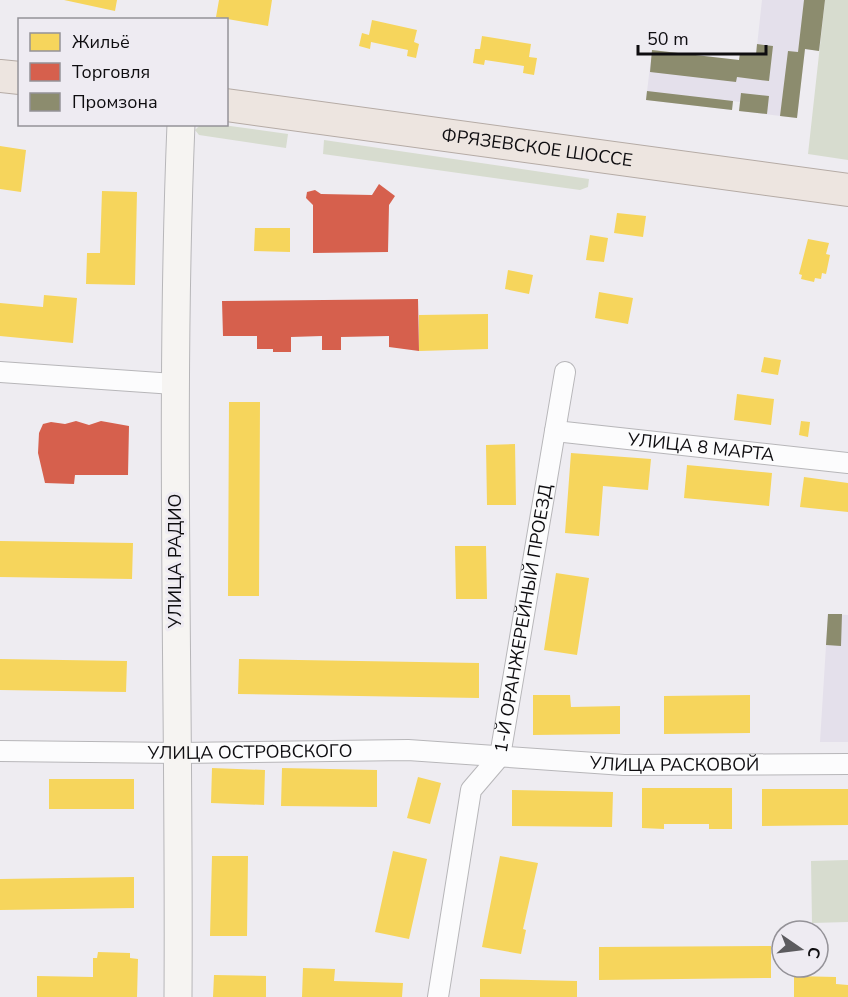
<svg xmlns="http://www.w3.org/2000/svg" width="848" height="997" font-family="'Nunito Sans',sans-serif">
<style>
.built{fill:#e4e0eb}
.green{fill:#d7dccf}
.homes{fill:#f6d55c}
.shops{fill:#d6604d}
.industry{fill:#8c8c6e}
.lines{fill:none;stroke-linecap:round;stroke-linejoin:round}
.minor-casing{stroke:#b7b6b9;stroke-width:22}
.secondary-casing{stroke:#b7b6b9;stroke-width:29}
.trunk-casing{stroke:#b5aba5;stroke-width:34}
.minor{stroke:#fcfcfd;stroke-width:20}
.secondary{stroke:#f6f4f2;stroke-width:27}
.trunk{stroke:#ede5e0;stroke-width:32}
.labels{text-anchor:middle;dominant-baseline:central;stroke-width:6;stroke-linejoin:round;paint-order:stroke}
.street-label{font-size:18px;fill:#0e0d10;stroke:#eeebf2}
</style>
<rect width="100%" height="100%" fill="#eeecf1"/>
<path class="built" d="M762,0H825L819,51L805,49L797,118L739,111L740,102L733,101L732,110L646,100L652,50L739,60L740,53L756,55Z
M828,614L848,615V742H820Z"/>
<path class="green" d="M825,0H848V160L808,154Z
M201,124L223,125L288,134L286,148L199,135L195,130Z
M324,140L589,179L588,187L580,190L323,154Z
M848,860V922L812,923L811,861Z"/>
<path class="homes" d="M64,0H117L115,11Z
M219,0H272L268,26L216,17Z
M372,20L417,30L414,42L419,44L416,58L407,56L408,50L371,42L370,49L359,46L362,33L369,35Z
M482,36L531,44L529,57L537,58L534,75L523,73L524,66L485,60L484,65L473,63L475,49H480Z
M0,146L26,150L21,192L0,189Z
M102,191L137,192L135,285L86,284L87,253H100Z
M617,213L646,216L643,237L614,233Z
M255,228H290V252L254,251Z
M590,235L608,238L604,262L586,260Z
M808,239L829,243L826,254L830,255L826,274L822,273L821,279L815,278L814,282L801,279L802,275L799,274Z
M508,270L533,275L529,294L505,289Z
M599,292L633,298L628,324L595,318Z
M44,295L77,298L73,343L0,336V303L43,307Z
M488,314V349L419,351V315Z
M764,357L781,360L778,375L761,372Z
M737,394L774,399L771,425L734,420Z
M229,402H260L259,596H228Z
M801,421L810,422L808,437L799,435Z
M515,444L516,505H487L486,445Z
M571,453L651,459L648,490L603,486L599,536L565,533Z
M687,465L772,473L769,506L684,498Z
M804,477L848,483V512L800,507Z
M0,541L133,543L132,579L0,577Z
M455,546H486L487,599H456Z
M556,573L589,578L577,655L544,650Z
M0,659L127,661L126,692L0,690Z
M239,659L479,663V698L238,694Z
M533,695H570L571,707L620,706V734L533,735Z
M750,695V733L664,734V696Z
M212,768L265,770L264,805L211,803Z
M282,768L377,770V807L281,806Z
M418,777L441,783L430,824L407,818Z
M49,779H134V809H49Z
M642,788H732V829H709V824H664V829L642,828Z
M762,789H848V825L762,826Z
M512,790L613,792L612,827L512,826Z
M393,851L427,859L409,939L375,932Z
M212,856H248L247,936H210Z
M500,856L538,863L523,929L526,930L521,954L482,947Z
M134,877V908L0,910V879Z
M771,946V978L599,980V947Z
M98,952L130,953V958L138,959L137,997H37V976L93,977V958H97Z
M303,968L335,969L334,981L403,983L402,997H302Z
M214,975L266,976V997H213Z
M794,976L836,977V984L848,985V997H794Z
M480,979L577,981V997H480Z"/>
<path class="shops" d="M379,184L395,196L389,205L388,252L313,253V205L306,198L307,192L315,190L321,194L372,195Z
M418,299L419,351L389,347V336L341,337V350H322V336L291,337V352H273V349H257V336H223L222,301Z
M76,421L89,425L101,421L129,426L128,475H75L74,484L45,483L38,453L39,433L43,424L51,422L65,424Z"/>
<path class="industry" d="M804,0H825L819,51L805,49L797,118L780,116L788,51L798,52Z
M757,44L773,46L769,81L737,77L736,82L650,72L652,50L739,60L740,53L756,55Z
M647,91L733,101L732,110L646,100Z
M741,93L769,96L767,114L739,111Z
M828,614H842L841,646L826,645Z"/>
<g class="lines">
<defs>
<g id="minor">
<path d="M0,372L174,384"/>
<path id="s1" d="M555,431L848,463"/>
<path id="s2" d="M0,751L179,753L408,750L624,765L848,764"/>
<path id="s3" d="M438,997L471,790L500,756L565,372"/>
</g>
<path id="secondary" d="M178,997C180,706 169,415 181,124"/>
<g id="trunk">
<path d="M0,76L20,78"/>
<path id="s4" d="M226,105L848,190"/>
</g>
</defs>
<use href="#minor" class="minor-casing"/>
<use href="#secondary" class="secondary-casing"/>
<use href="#trunk" class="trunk-casing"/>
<use href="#minor" class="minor"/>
<use href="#secondary" class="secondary"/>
<use href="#trunk" class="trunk"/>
</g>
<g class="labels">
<g class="street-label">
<text stroke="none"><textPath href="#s4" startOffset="314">ФРЯЗЕВСКОЕ ШОССЕ</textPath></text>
<text stroke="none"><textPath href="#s1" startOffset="147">УЛИЦА 8 МАРТА</textPath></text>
<text transform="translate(175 561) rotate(-90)">УЛИЦА РАДИО</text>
<text stroke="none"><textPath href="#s3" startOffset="394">1-Й ОРАНЖЕРЕЙНЫЙ ПРОЕЗД</textPath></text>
<text stroke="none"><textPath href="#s2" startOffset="250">УЛИЦА ОСТРОВСКОГО</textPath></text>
<text stroke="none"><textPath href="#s2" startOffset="675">УЛИЦА РАСКОВОЙ</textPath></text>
</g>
</g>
<rect x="18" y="18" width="210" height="108" fill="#eeebf2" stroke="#949298" stroke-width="1.5"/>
<rect x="30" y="33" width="30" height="18" fill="#f6d55c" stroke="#949298" stroke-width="1.5"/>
<text x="72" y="48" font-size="18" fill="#0e0d10">Жильё</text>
<rect x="30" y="63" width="30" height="18" fill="#d6604d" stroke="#949298" stroke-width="1.5"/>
<text x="72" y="78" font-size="18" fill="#0e0d10">Торговля</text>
<rect x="30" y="93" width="30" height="18" fill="#8c8c6e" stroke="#949298" stroke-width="1.5"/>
<text x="72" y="108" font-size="18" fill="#0e0d10">Промзона</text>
<g transform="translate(800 949) rotate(104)"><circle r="28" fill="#eeebf2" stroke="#949298" stroke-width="1.5"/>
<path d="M0-4.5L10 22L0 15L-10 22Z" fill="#5c5b5f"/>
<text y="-9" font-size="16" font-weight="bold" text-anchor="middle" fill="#0e0d10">С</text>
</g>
<path d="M638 45v9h128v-9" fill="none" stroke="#0e0d10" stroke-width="3"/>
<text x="647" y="45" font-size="18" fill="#0e0d10" stroke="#eeebf2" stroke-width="4.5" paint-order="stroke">50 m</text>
</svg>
